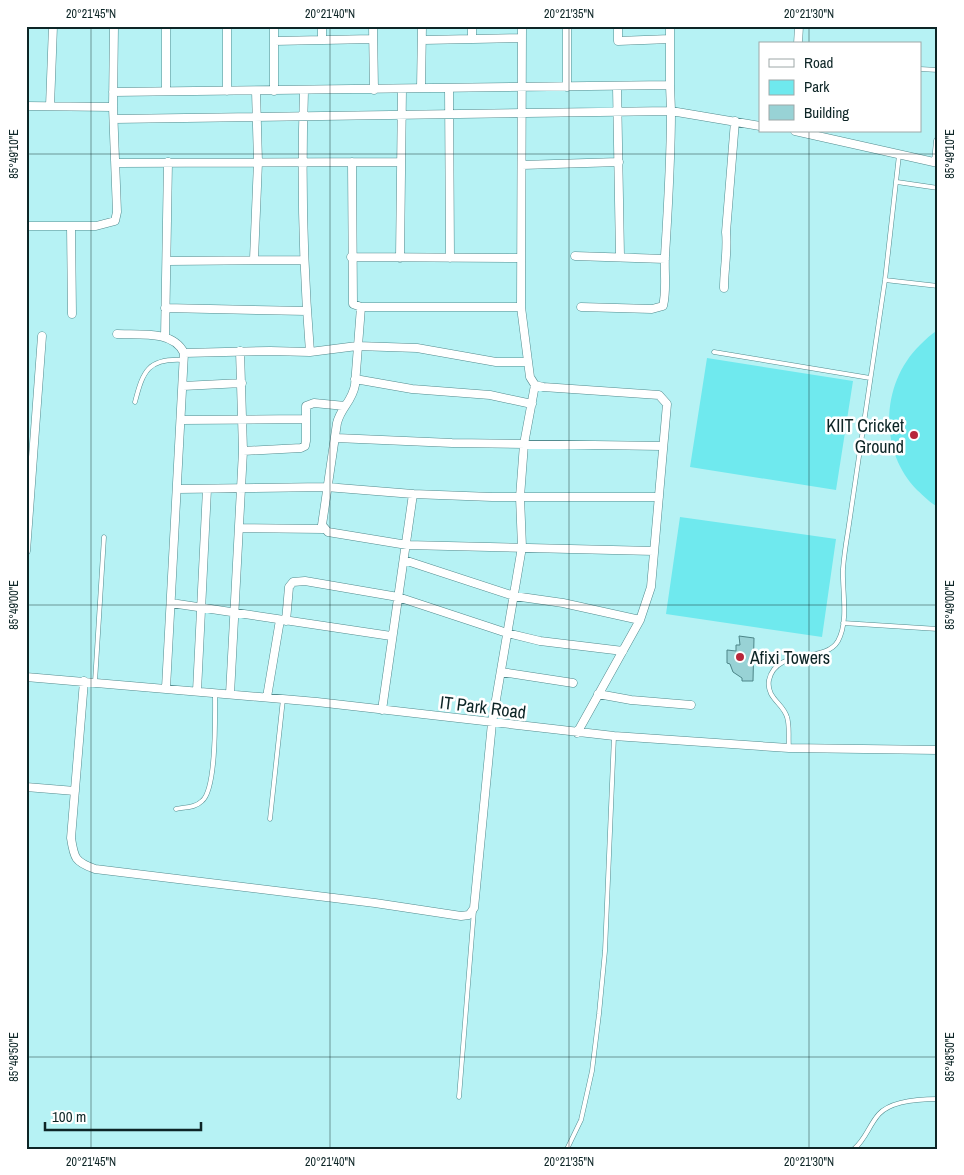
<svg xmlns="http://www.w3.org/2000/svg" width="964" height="1175" font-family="'Archivo Narrow',sans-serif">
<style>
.green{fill:#6fe9ee}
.building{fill:#98d2d5;stroke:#4c8588}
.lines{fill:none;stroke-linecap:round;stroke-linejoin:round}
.service-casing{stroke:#538b8e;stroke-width:5}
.minor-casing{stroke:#538b8e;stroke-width:9}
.service{stroke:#fff;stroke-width:4}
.minor{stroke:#fff;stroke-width:8}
.ticks{fill:none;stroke:#0d2526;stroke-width:1;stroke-opacity:0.45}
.poi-dot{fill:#b8273b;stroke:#fff;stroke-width:2}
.labels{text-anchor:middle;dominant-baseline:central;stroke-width:5;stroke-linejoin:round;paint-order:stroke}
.poi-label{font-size:18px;fill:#0d2526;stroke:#fff;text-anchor:end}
.street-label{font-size:18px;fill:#0d2526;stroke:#fff}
.neatline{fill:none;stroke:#0d2526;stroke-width:2}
.ticks-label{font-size:12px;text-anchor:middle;fill:#0d2526}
</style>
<rect width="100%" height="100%" fill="#b6f2f4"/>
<path class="green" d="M938,330V507C930,503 924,496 917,490C878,450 881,383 920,345C926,339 931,334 938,330Z
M707,358L853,381L836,490L690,467Z
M680,517L836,539L822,637L666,614Z"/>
<path class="building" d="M739,636L754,638L753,681H742V678L733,672L730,664L727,663V650L736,651V645H740Z"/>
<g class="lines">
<defs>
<path id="service" d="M920,69L938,70
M897,182L938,188
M885,280L938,286
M714,352L870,378
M135,402C143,371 148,358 183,360
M843,623L938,629
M95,682L104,537
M789,748C788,738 790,726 787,717C783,703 766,698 769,680C776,647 825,664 838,641C849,621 842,591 843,569C844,556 846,543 848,531L885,280L899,155
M176,809C185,807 195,808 202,801C217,789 215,714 215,694
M270,819L283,699
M459,1097L474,910
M567,1149L581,1120L592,1071L599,1014L605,951L614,736
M854,1149C866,1139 869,1125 879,1114C891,1101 921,1099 938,1099"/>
<path id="minor" d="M166,26V91
M322,26V40
M373,26L374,90
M472,26V37
M522,26L521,307L530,377L535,385L543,387L659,395L667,404L651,587L640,620L577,733
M618,26V41L670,39
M423,40L522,38
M274,41L373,39
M798,44L799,26
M670,85V26
M567,87V26
M617,87L620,256
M421,88L422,26
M449,88L450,258
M227,91V26
M274,91V26
M304,91C301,178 303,265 310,352
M113,92L670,85L671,111L760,126
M26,106L113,107
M50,106L53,26
M114,119L671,111C671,160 668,208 665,256C664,273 667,290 663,306L652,309L581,307
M795,131L938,163
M352,162L353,304L361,307H521
M936,162L938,141
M116,163L401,162
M522,165L619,162
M26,226H96L115,221L117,212L113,107L114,26
M71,226L72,314
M575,256L665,259
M351,257L521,258
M400,258L402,89
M254,259L258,162L256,91
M167,261L304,260
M724,288C724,269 728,250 726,232L735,121
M361,307L355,385C352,402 341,407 337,423L322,525L328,532L407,545L654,551
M165,308L307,311
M117,334C139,335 173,330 184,353L166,688
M165,337L168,162
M184,353L270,351L310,352L357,346L417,348L496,362H528
M355,379L412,389L490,395L532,404
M183,386L242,383
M181,420L305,419
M336,438L452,443L662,446
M243,451L301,448L305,446L306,441V406L314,403L345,406
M177,489L326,487L413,494L492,497H659
M240,528L324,529
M26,551L42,336
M404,560L514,596L563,603L640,620
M171,603L391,636
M286,621L289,587L293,582L305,581L398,597L507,633L540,641L623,651
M501,672L573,683
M26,677L317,702L614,736L789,748L938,750
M84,681L71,838C74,858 75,862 95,869L375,903L461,916L469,915L474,908L492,723L522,547L520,497L524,444L535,385
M197,691L207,489
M230,694L243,451L240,351
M598,694L631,700L691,705
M267,697L280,620
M382,710L413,494
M26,787L75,791"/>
</defs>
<use href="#service" class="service-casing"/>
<use href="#minor" class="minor-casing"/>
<use href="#service" class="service"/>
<use href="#minor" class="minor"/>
</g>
<path class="ticks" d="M91,26V1149M330,26V1149M569,26V1149M809,26V44M809,131V1149M26,154H938M26,605H938M26,1057H938"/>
<g class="poi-dot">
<circle cx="914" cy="435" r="5"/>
<circle cx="740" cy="657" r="5"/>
</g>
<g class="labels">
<g class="poi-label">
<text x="904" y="425">KIIT Cricket<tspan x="904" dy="21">Ground</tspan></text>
<text x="750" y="657" text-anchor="start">Afixi Towers</text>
</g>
<g class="street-label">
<text transform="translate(483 707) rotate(7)">IT Park Road</text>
</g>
</g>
<rect width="964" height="1175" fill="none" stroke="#ffffff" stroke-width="55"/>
<rect x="759" y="42" width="162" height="90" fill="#ffffff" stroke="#9ea8a8"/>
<rect x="769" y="59" width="25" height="8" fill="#ffffff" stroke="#9ea8a8"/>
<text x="804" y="68" font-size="15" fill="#0d2526">Road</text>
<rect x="769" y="80" width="25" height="15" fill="#6fe9ee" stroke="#9ea8a8"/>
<text x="804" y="92" font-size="15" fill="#0d2526">Park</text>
<rect x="769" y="105" width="25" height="15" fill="#98d2d5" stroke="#9ea8a8"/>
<text x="804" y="118" font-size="15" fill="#0d2526">Building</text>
<path d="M45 1122v8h156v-8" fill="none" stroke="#0d2526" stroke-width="2.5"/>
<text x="52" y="1122" font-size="15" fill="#0d2526" stroke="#ffffff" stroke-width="4" paint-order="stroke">100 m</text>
<rect x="28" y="28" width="908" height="1120" class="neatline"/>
<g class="ticks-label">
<text x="91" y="18">20°21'45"N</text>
<text x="330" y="18">20°21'40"N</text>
<text x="569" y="18">20°21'35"N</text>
<text x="809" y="18">20°21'30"N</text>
<text transform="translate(950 154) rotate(-90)" y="4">85°49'10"E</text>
<text transform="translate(14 154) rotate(-90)" y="4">85°49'10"E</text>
<text transform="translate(950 605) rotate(-90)" y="4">85°49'00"E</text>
<text transform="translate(14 605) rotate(-90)" y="4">85°49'00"E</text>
<text transform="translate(950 1057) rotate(-90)" y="4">85°48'50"E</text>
<text transform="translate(14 1057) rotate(-90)" y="4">85°48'50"E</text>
<text x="91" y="1166">20°21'45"N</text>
<text x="330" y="1166">20°21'40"N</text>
<text x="569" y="1166">20°21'35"N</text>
<text x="809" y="1166">20°21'30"N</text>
</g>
</svg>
